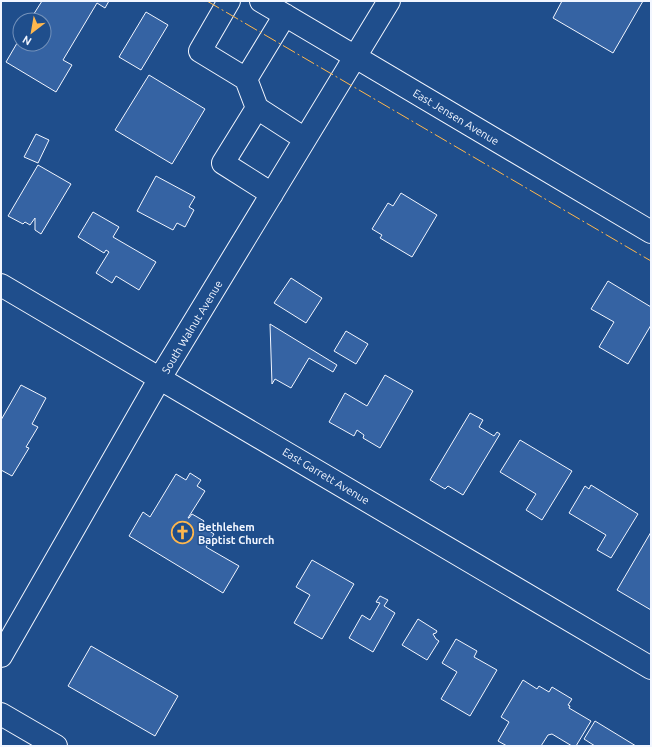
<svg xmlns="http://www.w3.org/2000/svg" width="652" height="747" font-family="Ubuntu,sans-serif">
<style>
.building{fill:#3563a3;stroke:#f2f6ff}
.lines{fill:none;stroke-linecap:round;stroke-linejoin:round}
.minor-casing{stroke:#f2f6ff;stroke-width:24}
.minor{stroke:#1f4e8c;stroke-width:22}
.power{stroke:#ffb74d;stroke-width:1;stroke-dasharray:14 3 2 3;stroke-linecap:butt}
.labels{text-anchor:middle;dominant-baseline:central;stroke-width:3;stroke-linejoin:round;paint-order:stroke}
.street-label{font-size:11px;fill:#f2f6ff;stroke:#1f4e8c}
.poi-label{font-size:11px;font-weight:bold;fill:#f2f6ff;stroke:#1f4e8c;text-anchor:start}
</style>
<rect width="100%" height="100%" fill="#1f4e8c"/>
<path class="building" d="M42,1H109L105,8L97,3L63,60L72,65L56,92L6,62L20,38V44H44V20H30Z
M562,1H643L613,53L553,18Z
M146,12L168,25L141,70L119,57Z
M149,75L205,109L172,164L115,130Z
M36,134L49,140L38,163L24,157Z
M38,165L71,184L41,234L35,230V218L30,225L25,222L23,224L8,216Z
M156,176L195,197L189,207L194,210L185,227L177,223L173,230L137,211Z
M401,193L437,215L412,257L380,238L382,235L372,229L388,203L393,206Z
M93,212L119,227L113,237L156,262L139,290L116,276L112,283L96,273L109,252L106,250L104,253L78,237Z
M291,278L322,298L306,323L274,303Z
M608,281L651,307V325L628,364L599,347L614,322L591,309Z
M270,324L337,365L333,372L309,358L291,388L275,379L272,384Z
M346,331L368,344L356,364L334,351Z
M385,375L413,391L380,448L363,438L364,435L357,430L354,436L329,422L345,393L367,406Z
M21,385L46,398L32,424L38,427L26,447L29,448L12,476L1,470V420Z
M470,413L483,420L479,427L494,436L497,432L500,434L463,495L448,486L445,489L430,480Z
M520,440L572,471L542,520L526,510L536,494L500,472Z
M190,473L201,480L197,486L205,491L188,518H189L192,514L204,521L201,526L214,534L206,547L239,566L223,593L129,536L143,512L150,517L176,474L186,480Z
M591,485L638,514L611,558L597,550L606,535L569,513L585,486L589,489Z
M651,532V610L617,590Z
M312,560L354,584L322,639L294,623L310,595L296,587Z
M380,596L388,600L384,606L395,613L373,652L349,638L362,615L370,620L380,603L376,602Z
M418,619L437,631L436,633L433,634L436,639L439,641L427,660L402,645Z
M456,639L477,651L474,657L497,670L470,716L441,699L457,672L442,663Z
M91,646L178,696L155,736L68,686Z
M523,680L537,689L539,686L549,692L552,687L572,699L568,705L570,706L569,708L591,721L576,746H572L552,734L548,735L541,746H507L498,741L509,722L501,717Z
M595,721L636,746H595L584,739Z"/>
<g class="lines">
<defs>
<path id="minor" d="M229,1L200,51L246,79L257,108L223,163L272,194
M261,1L651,232
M246,79L285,15
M257,108L305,139
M1,285L651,668
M1,656L160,378L389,1
M1,714L56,746"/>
</defs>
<use href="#minor" class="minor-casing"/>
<use href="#minor" class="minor"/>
<path class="power" d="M207,1L651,261"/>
</g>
<defs>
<symbol id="church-ring" viewBox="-11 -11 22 22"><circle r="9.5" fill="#1f4e8c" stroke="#ffb74d" stroke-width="1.5"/><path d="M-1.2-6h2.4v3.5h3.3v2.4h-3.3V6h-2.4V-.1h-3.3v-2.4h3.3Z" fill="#ffb74d"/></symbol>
</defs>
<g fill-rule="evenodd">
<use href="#church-ring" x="170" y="520" width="25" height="25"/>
</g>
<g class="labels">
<g class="street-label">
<text transform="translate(456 117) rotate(31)">East Jensen Avenue</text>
<text transform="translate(192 327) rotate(-59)">South Walnut Avenue</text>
<text transform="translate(326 476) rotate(31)">East Garrett Avenue</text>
</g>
<g class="poi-label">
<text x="198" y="527">Bethlehem<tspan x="198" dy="13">Baptist Church</tspan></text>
</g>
</g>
<rect width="652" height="747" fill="none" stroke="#f2f6ff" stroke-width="4"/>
<g transform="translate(32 32) rotate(211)"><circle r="19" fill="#1f4e8c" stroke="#7391ba"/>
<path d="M0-3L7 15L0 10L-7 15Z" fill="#ffb74d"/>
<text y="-6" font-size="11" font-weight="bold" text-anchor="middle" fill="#f2f6ff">N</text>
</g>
</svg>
